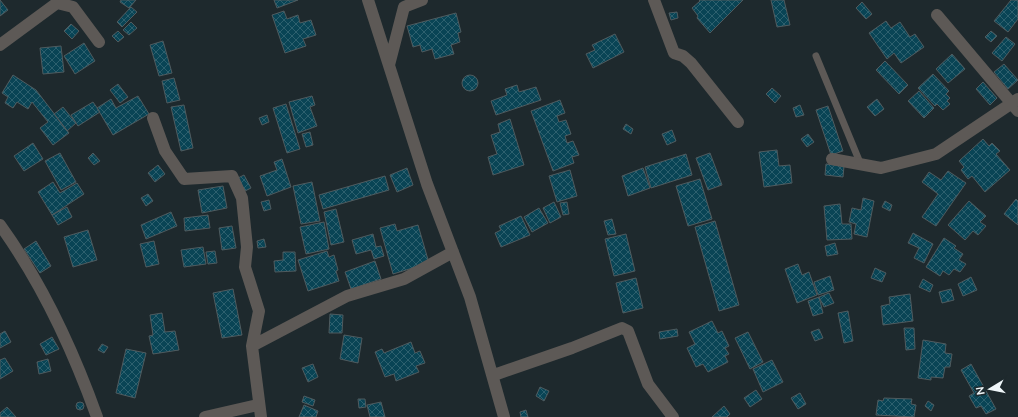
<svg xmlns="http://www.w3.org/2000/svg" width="1018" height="417" font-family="Mulish,sans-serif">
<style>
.building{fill:url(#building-cross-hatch);stroke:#4f5b5f}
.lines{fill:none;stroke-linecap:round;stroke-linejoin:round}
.lane{stroke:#5d5956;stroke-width:7}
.street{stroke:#5d5956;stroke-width:12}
</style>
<defs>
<pattern id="building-cross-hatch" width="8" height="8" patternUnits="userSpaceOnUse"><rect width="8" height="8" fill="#094455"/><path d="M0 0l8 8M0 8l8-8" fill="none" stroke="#2d606e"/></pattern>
</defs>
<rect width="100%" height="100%" fill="#1e292d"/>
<path class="building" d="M0,0L8,10L0,16Z
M121,0H136L129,8L120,2Z
M274,0H298L277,8Z
M699,0H743L710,33L697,18L698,16L692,8L700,1Z
M771,0H784L790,25L777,27Z
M1011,0H1018V19L1008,32L994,21Z
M862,2L872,14L866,19L856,8Z
M131,7L137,12L122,27L117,22Z
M284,11L287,19L298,15L300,23L311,20L316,35L303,39L306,46L285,53L272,15Z
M677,12L678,18L671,20L669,13Z
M456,13L461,32L458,33L460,42L451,45L454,54L435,59L432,49L422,52L420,45L413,47L407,26Z
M886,21L891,28L900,22L910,37L915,34L924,47L901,63L894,53L887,59L869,33Z
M131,22L137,28L129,35L123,30Z
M71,24L79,31L72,39L64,31Z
M118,31L124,37L118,42L112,36Z
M991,31L997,36L991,42L985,37Z
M615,34L624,52L593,68L586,54L595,50L592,45Z
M1006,37L1015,44L1002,61L992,53Z
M163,41L172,73L159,76L150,45Z
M84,43L95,61L75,74L64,56Z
M61,46L64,72L43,74L40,48Z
M952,54L965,69L948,83L936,69Z
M885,61L908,85L899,94L876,70Z
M1004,64L1018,80L1008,89L994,72Z
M933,74L949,91L946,94L950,98L947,101L950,104L943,110L937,104L935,106L918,88Z
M13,75L36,90L69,133L53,145L40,128L48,122L32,102L28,109L17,102L13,108L5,103L8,97L2,93Z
M462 83a8 8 0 1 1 16 0a8 8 0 1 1-16 0Z
M174,78L180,100L167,103L162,81Z
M983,82L997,98L990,105L976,89Z
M118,84L128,97L120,103L110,90Z
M517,85L519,92L536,87L541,100L496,115L491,101L507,95L505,89Z
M772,88L781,96L775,103L766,94Z
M919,91L934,108L924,118L908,101Z
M138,96L149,114L113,135L97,108L111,99L116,108Z
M312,96L315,105L310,107L317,126L298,133L289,102Z
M877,99L884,109L875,116L867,107Z
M560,100L565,113L557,116L559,122L566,120L571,134L565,136L567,143L573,141L579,155L572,157L574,163L553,171L531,111Z
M93,102L100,112L78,126L71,115Z
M286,104L300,149L287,153L273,108Z
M184,105L193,148L181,151L171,107Z
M800,105L804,115L796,117L793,108Z
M828,106L843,151L831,155L816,110Z
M63,107L76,123L67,131L54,114Z
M267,115L269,122L262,125L259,118Z
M510,119L524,165L493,175L488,157L497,154L491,135L500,132L498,124Z
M626,124L633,129L631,134L623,129Z
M672,130L676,141L667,145L662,134Z
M310,132L313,145L306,147L302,134Z
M808,134L814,142L807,147L801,139Z
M983,139L989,146L992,143L1000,151L996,154L1010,170L985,192L972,176L968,179L961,170L964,167L959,161Z
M33,143L43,159L24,171L14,156Z
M777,150L779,166L790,165L792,183L764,187L759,152Z
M60,153L76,182L61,190L45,161Z
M93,153L100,161L94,165L88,158Z
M710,153L722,185L708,190L696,158Z
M686,154L692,175L651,188L645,167Z
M282,159L291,187L267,196L260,176L277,170L274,162Z
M826,164L844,166L843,177L825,175Z
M158,165L165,174L155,182L148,173Z
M407,168L413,185L397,192L390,175Z
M643,168L650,188L628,196L622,176Z
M570,170L577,196L557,202L549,176Z
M948,171L966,183L936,226L922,217L938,194L922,182L929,172L941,180Z
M244,175L251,188L245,191L238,178Z
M385,176L389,190L323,209L319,195Z
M700,179L712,219L688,226L676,186Z
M53,182L60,193L77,183L84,194L52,215L38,192Z
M312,182L320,221L301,224L293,186Z
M223,186L227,208L202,213L198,190Z
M148,194L153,201L146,206L141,198Z
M863,198L874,201L867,237L854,234L856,224L849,222L852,208L861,210Z
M1016,199L1018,201V225L1004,214Z
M269,200L271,209L264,211L261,202Z
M885,201L892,205L890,211L882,207Z
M969,201L986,216L980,222L986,226L978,235L973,231L965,240L948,225Z
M554,202L561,217L550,223L543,208Z
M567,202L569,214L563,215L560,203Z
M840,204L842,224H851L852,239L827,240L824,206Z
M67,207L72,217L58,225L52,215Z
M539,208L548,223L532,232L524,217Z
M336,209L344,242L331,245L324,212Z
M171,212L177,226L146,239L141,225Z
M208,215L210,228L185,231L184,218Z
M521,216L530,235L501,247L495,233L501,230L499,226Z
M612,219L616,234L608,235L604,221Z
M715,221L739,305L719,311L695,227Z
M324,222L329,249L306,254L300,227Z
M395,224L397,231L418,225L429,263L393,274L380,228Z
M232,226L236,248L222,250L219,228Z
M88,230L97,260L73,267L64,237Z
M913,233L933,244L924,263L914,258L919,248L908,243Z
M373,234L376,247L381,246L384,256L374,259L371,250L356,254L352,240Z
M626,234L635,271L614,276L605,239Z
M944,238L956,246L954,248L963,254L959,260L966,264L960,272L954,269L949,275L943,271L940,276L926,267Z
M264,239L266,247L258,248L257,241Z
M36,241L51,266L40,273L24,249Z
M154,241L159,264L146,267L140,244Z
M835,243L838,254L827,256L825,246Z
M203,247L206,264L184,267L181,250Z
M215,251L217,263L208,264L206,252Z
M327,251L329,257L334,255L338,270L336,271L339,281L308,291L298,260Z
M283,252H295L296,271L275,272L274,261L283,260Z
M375,261L381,279L351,289L345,272Z
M798,264L802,275L809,272L817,295L797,303L785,269Z
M875,268L886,273L882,282L871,278Z
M830,276L834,290L818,295L814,282Z
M971,277L977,290L963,296L958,284Z
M636,278L643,308L623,313L616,283Z
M923,279L933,285L930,292L919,287Z
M233,289L242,335L222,338L213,293Z
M951,289L954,300L942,303L939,292Z
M829,293L834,303L824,307L819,297Z
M910,294L913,321L883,325L881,306L890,304L889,297Z
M819,297L823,313L813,316L808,301Z
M848,311L853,341L844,343L838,313Z
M162,313L165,332L175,331L179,350L153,354L149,336L153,335L150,315Z
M330,314L343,315L342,333H329Z
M712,321L718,333L722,331L729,346L725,348L729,354L725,356L728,362L708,372L703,364L696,367L687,348L695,344L689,332Z
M904,328H914L915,349L906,350Z
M677,329L678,336L660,339L659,332Z
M819,329L823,338L815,341L811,332Z
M5,331L11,342L0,348V334Z
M748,332L763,362L750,369L735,338Z
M344,335L362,338L358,363L340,359Z
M52,337L59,349L46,355L40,344Z
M923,340L946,344L945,353L952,354L950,367H945L943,378L931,377V380L918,378Z
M411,342L415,353L420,351L425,363L416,366L419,372L396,381L394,374L385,377L375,352L382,349L384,353Z
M102,344L108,347L104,353L98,350Z
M126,349L146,353L135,398L116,393Z
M5,358L13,371L0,379V360Z
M48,359L51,371L39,374L37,362Z
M772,360L783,382L763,392L753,369Z
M313,364L318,377L308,382L302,368Z
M971,364L996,409L986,414L981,406L976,408L969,396L974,393L961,370Z
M540,387L549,391L544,401L536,396Z
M756,390L762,399L750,407L744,398Z
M800,393L806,404L798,409L791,398Z
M304,396L315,400L313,406L302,402Z
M884,398L912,399L911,404L916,405L914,417L876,415L878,400L883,401Z
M358,399H365L366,407L359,408Z
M928,401L934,405L931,411L925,406Z
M76 406a4 4 0 1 1 8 0a4 4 0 1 1-8 0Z
M381,402L385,417H370L367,405Z
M304,405L318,411L316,417H299Z
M724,406L730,414L727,417H712Z
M7,407L16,417H0V413Z
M526,410L528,417H521L520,412Z"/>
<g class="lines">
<path class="lane" d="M816,56L861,165"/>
<path class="street" d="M368,0L427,184L470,297L504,417
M654,0L674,53L683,56L691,63L738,122
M937,15L1018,111
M0,45L57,3L73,7L99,42
M389,65L404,7L422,0
M153,118L165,151L184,179L232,176L242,198L247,247L245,267L259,311L252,346
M832,159L881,168L936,154L1018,99
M0,225C42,283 73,350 97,417
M494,375L572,348L622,328L628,331L648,384L673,417
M205,417L258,405
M261,417L252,346L347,296L404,279L453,252"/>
</g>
<g transform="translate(990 389) rotate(260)" stroke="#1e292d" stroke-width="3" paint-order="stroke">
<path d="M0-3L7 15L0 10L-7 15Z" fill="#eff6f9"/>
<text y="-6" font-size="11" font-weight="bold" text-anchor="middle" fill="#eff6f9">N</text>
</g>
</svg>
